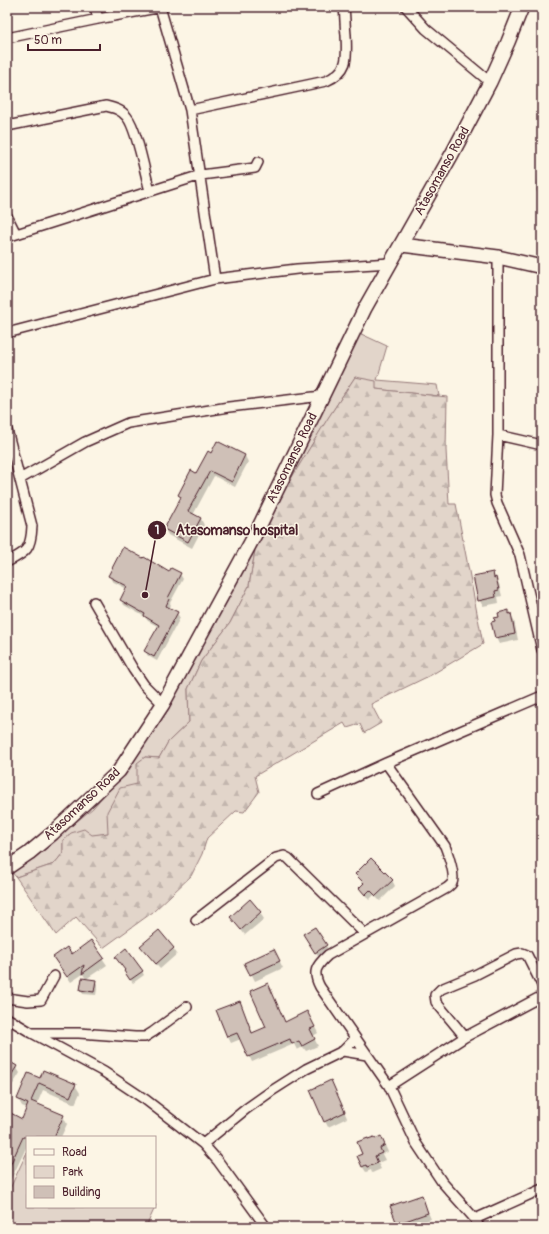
<svg xmlns="http://www.w3.org/2000/svg" width="549" height="1234" font-family="Pangolin,sans-serif">
<style>
.green{fill:#e2d5ca;stroke:#967a7a}
.forest{fill:url(#forest-firs);stroke:#967a7a}
.shadow{fill:#0003}
.building{fill:#cfc0b7;stroke:#4a1f2b}
.lines{fill:none;stroke-linecap:round;stroke-linejoin:round}
.street-casing{stroke:#4a1f2b;stroke-width:12}
.secondary-casing{stroke:#4a1f2b;stroke-width:16}
.street{stroke:#fcf5e5;stroke-width:9}
.secondary{stroke:#fcf5e5;stroke-width:13}
.labels{text-anchor:middle;dominant-baseline:central;stroke-width:3;stroke-linejoin:round;paint-order:stroke}
.street-label{font-size:13px;fill:#4a1f2b;stroke:#fcf5e5}
.leader{fill:none;stroke:#4a1f2b;stroke-width:1.5}
.callout-dot{fill:#4a1f2b;stroke:#fcf5e5;stroke-width:1.5}
.mark-label{font-size:12px;text-anchor:middle;font-weight:bold;fill:#fff}
.callout-label{font-size:14px;text-anchor:middle;font-weight:bold;fill:#4a1f2b;stroke:#fcf5e5;stroke-width:3;stroke-linejoin:round;paint-order:stroke}
</style>
<defs>
<pattern id="forest-firs" width="22" height="20" patternUnits="userSpaceOnUse"><rect width="22" height="20" fill="#e2d5ca"/><path d="M5 1l3.5 6h-7zM16 11l3.5 6h-7z" fill="#c3b6ae"/></pattern>
</defs>
<rect width="100%" height="100%" fill="#fcf5e5"/>
<filter id="ink" filterUnits="userSpaceOnUse"><feTurbulence type="fractalNoise" baseFrequency=".025" numOctaves="2"/><feDisplacementMap in="SourceGraphic" scale="8" xChannelSelector="R" yChannelSelector="G"/><feConvolveMatrix kernelMatrix="1 2 1 2 8 2 1 2 1" color-interpolation-filters="sRGB"/></filter>
<g filter="url(#ink)">
<path class="green" d="M357,332L387,346L377,380L437,385L439,396L375,389L355,377C318,432 285,489 252,547L255,551L249,586L230,623L201,661L188,689L189,722L168,742L159,758L145,757L138,763V784L109,833L63,840V853L54,864L16,877L10,870L43,849L93,808L124,771Z
M27,1152V1207H155V1204L156,1205L146,1227H7V1195Z"/>
<path class="forest" d="M355,377L376,381V389L447,397L446,450L449,504H456L483,644L431,675L371,704L381,723L364,733L360,724L347,728L344,723L255,776L259,792L244,812L236,811L207,838L202,854L191,876L153,912L103,948L76,917L56,935L16,877L54,864L63,853V840L71,833L84,829L92,835L108,833L107,812L120,788L137,784V763L145,757L159,758L168,742L189,722L188,689L201,661L230,623L249,586L255,551L252,547L295,472L328,418Z"/>
<path class="shadow" d="M540,168H542V195L538,194L536,190Z
M217,442L245,456L248,462L235,487L214,476L193,515L201,519L204,525L192,548L168,535L165,529L181,499L179,495L197,474L211,455Z
M172,569L180,574L183,579L170,603L171,605L169,609L177,613L180,618L157,661L148,656L145,651L159,627L148,621L145,617L124,605L121,600L127,589L112,581L109,576L170,573Z
M492,573L499,584L502,596L498,597L499,603L483,606L479,600Z
M508,611L514,620L518,640L499,644L496,638V622Z
M356,874L392,880L395,886L380,901L374,895L369,900L360,888L364,885Z
M260,913L264,919L245,935L231,917Z
M314,928L328,949L318,956L306,939Z
M91,942L107,965L86,979L83,974L71,982L54,958L72,955Z
M141,946L173,948L177,954L160,969L145,952Z
M277,956L283,968L255,981L246,963Z
M142,971L144,975L133,983L127,975Z
M95,981L98,985L96,995L83,994L81,990Z
M239,1002L253,1034L285,1023L310,1018L318,1033L313,1036L318,1046L306,1051L303,1047L297,1050L294,1044L252,1062L241,1039L231,1043L228,1037Z
M7,1061L16,1067L20,1073L7,1094Z
M40,1079L75,1085L80,1093L75,1104L43,1090L37,1104L63,1116L67,1124L61,1137H27V1146L7,1188V1113L22,1122L29,1109L22,1106L18,1099Z
M334,1087L347,1118L328,1127L325,1121Z
M375,1140L384,1143L388,1152L382,1154L385,1160L378,1163L381,1169L372,1173L371,1170L366,1172L362,1166L363,1154Z
M421,1196L431,1219L409,1227H400L392,1206Z"/>
<path class="building" d="M217,441L245,455L232,482L210,471L188,511L201,518L188,542L164,529L181,497L178,495L191,470L196,473L208,451L211,453Z
M123,547L143,558L144,557L169,572L171,568L181,573L168,598L169,599L166,606L178,612L154,657L144,651L159,625L144,616L145,614L120,600L127,586L108,576Z
M493,572L494,578L496,577L499,590L495,591L496,597L478,601L473,576Z
M509,610V614L511,613L515,634L495,638L491,622L495,621L494,618L499,617L498,613Z
M371,858L393,880L376,896L370,890L365,895L359,888L364,883L355,874Z
M250,899L261,912L241,930L230,917Z
M315,927L327,945L315,953L303,934Z
M159,930L174,948L156,964L140,946Z
M91,940L104,958L82,974L84,965L67,977L53,957L67,947L72,954Z
M126,948L143,971L130,980L124,971L125,970L115,957Z
M274,949L280,961L250,975L244,963Z
M82,978L96,980L94,992L80,990Z
M268,983L285,1022L307,1011L315,1027L310,1029L315,1039L302,1046L299,1041L292,1044L290,1039L248,1057L237,1033L227,1037L216,1010L240,1001L252,1033L266,1027L250,991Z
M7,1060L17,1066L7,1082Z
M43,1070L76,1084L70,1097L39,1083L31,1101L64,1115L54,1137H23L7,1172V1111L22,1119L28,1104L17,1099L28,1073L40,1078Z
M331,1080L345,1112L324,1122L310,1090Z
M381,1136L385,1145L380,1148L382,1153L375,1156L378,1163L367,1167L366,1165L362,1167L357,1156L362,1154L357,1142L368,1138V1139L374,1137L375,1139Z
M422,1195L428,1213L397,1224L390,1206Z"/>
<g class="lines">
<defs>
<path id="street" d="M95,7L98,19
M160,7L190,110L215,279
M406,7L426,29L490,82
M7,38L98,19L162,7
M190,110L326,81C349,71 347,58 346,35C345,26 345,16 344,7
M7,126L106,106C114,108 122,110 127,117C137,129 145,174 150,191
M7,216L16,234
M7,237L201,175L255,168L258,162
M498,257V435L495,495L497,503L520,555L542,650
M7,333L215,279L297,269L390,263
M7,430L32,526C31,549 27,552 7,562
M498,435L542,445
M20,479L85,442L128,423L229,407L322,396
M94,602L133,669L144,685L163,704
M386,763L445,846C448,854 456,875 452,883C451,885 449,886 447,888L328,955C316,966 312,972 320,987L389,1086L416,1143L442,1182L475,1219L479,1227
M318,794L386,763L542,696
M196,920L276,858L284,856L288,858L365,934
M7,998L28,1001L41,1000L54,976
M7,1018L32,1033L104,1072L146,1100L203,1144L218,1161L266,1227
M33,1033H79L135,1037H145L153,1032L187,1007
M465,1037L436,1002L435,995L441,989L475,975L516,954L522,953L527,955L542,985
M343,1051L367,1055
M389,1086L465,1037L542,996
M203,1144L246,1109L270,1092L306,1069L343,1051L355,1039
M475,1219L542,1189"/>
<path id="secondary" d="M402,245L498,257L542,267
M7,868L29,853L53,833L119,771L163,704L257,531L365,308L452,154L490,82L508,42L522,7"/>
</defs>
<use href="#street" class="street-casing"/>
<use href="#secondary" class="secondary-casing"/>
<use href="#street" class="street"/>
<use href="#secondary" class="secondary"/>
</g>
</g>
<g class="labels">
<g class="street-label">
<text transform="translate(442 171) rotate(-61)">Atasomanso Road</text>
<text transform="translate(292 458) rotate(-64)">Atasomanso Road</text>
<text transform="translate(82 804) rotate(-43)">Atasomanso Road</text>
</g>
</g>
<path class="leader" d="M145 595L157 530"/>
<g class="callout-dot">
<circle cx="145" cy="595" r="4"/>
<circle cx="157" cy="530" r="10"/>
</g>
<g class="mark-label">
<text x="157" y="534">1</text>
</g>
<g class="callout-label">
<text x="237" y="535">Atasomanso hospital</text>
</g>
<rect width="549" height="1234" fill="none" stroke="#fcf5e5" stroke-width="24"/>
<rect x="12" y="12" width="525" height="1210" fill="none" stroke="#4a1f2b" stroke-width="1.5" filter="url(#ink)"/>
<rect x="26" y="1136" width="130" height="72" fill="#fcf5e5" stroke="#b59f9b"/>
<rect x="34" y="1149" width="20" height="6" fill="#fcf5e5" stroke="#b59f9b"/>
<text x="62" y="1156" font-size="12" fill="#4a1f2b">Road</text>
<rect x="34" y="1166" width="20" height="12" fill="#e2d5ca" stroke="#b59f9b"/>
<text x="62" y="1176" font-size="12" fill="#4a1f2b">Park</text>
<rect x="34" y="1186" width="20" height="12" fill="#cfc0b7" stroke="#b59f9b"/>
<text x="62" y="1196" font-size="12" fill="#4a1f2b">Building</text>
<path d="M28 44v6h72v-6" fill="none" stroke="#4a1f2b" stroke-width="2"/>
<text x="34" y="44" font-size="12" fill="#4a1f2b" stroke="#fcf5e5" stroke-width="3" paint-order="stroke">50 m</text>
</svg>
